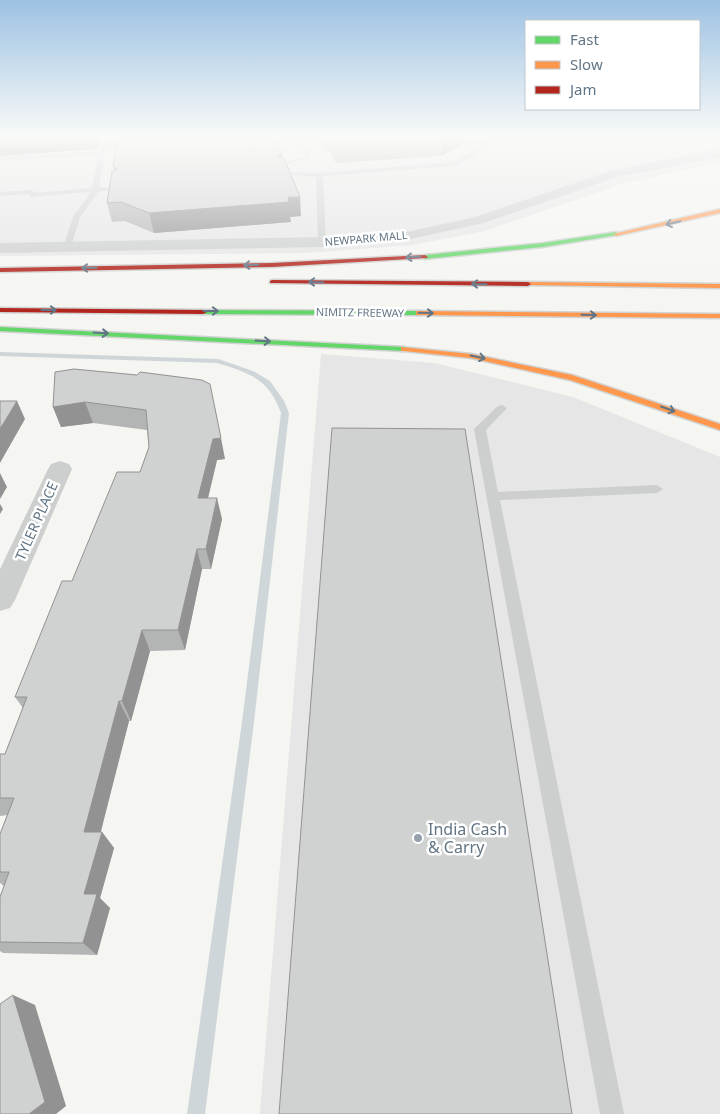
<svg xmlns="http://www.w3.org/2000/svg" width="720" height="1114" font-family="'Noto Sans',sans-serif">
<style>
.built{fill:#e5e6e5}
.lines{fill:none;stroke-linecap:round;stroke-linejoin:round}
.stream{fill:#ced6d9;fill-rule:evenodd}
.fast-casing{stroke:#d1d3d2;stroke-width:3}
.slow-casing{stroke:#d1d3d2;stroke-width:3}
.jam-casing{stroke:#d1d3d2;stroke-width:3}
.lane{fill:#cdcfcf;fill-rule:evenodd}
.street{fill:#cdcfcf;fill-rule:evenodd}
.fast{fill:#63d668;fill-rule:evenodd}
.slow{fill:#ff974d;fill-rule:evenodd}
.jam{fill:#b3261e;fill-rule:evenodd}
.wall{fill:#b3b4b4}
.shaded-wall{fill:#929292}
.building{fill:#d0d1d1;stroke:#929292}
.oneway{stroke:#627585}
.poi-dot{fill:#95a2ab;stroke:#fff;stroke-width:2}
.labels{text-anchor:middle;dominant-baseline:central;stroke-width:5;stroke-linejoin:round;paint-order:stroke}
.far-street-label{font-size:11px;fill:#627585;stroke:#fff}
.street-label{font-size:14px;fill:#627585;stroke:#fff}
.near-poi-label{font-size:16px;fill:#627585;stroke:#fff;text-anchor:start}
</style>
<rect width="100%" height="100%" fill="#f5f5f2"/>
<path class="built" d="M0,137H720V162L622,184L485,231L412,245L306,253L0,256Z
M321,354L434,363L573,397L720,457V1114H260Z"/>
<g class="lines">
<path class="stream" d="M0,352L218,359L253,371L270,381L284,401L289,413L254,722L205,1114H187L242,722L281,413C269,379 250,373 217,363L0,356Z"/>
<defs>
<path id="fast" d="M616,232L619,234L618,235L543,247L425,259L422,257L425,255L543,243Z
M200,310L419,311L423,313L419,315L203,314H200Z
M0,327L404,347L408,349L404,351L0,331Z"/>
<path id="slow" d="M720,209V213L616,236L613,234Z
M528,282L720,284V288L526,285L525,284Z
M416,311L720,314V318L419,315H416Z
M401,347L471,354L572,375L720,424V430L570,380L471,358L404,351H401Z"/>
<path id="jam" d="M425,255L428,257L427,258L272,267L0,272V268L272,263Z
M272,280L528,282L531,284L528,286L270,283V281Z
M0,308L203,310L207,312L203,314L0,312Z"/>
</defs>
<use href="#fast" class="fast-casing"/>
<use href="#slow" class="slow-casing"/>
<use href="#jam" class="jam-casing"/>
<path class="lane" d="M106,137H113L107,141L99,188L117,186L120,188L98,192L80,217L70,250L63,248L73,217L91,192L31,197L28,194L0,196V192L32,190L35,193L92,188L98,155L0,161V157L99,151L101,140Z
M263,137L295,141L311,149L310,158L279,166V164L304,157L306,151L293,144Z
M497,137H504L468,160L454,166L323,176L326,242L322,244L318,242L316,177L281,174L284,172L320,173L453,162Z
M502,405L507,408L486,430L498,492L657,485L663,489L657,493L500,500L624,1114H600L474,429L498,406Z"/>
<path class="street" d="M720,149V157L617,177L484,223L406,240L322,247L0,253V243L322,237L406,232L475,217L610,171Z
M60,461L69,464L72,469L15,600L10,608L0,611V569L48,469L51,464Z"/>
<use href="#fast" class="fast"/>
<use href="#slow" class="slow"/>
<use href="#jam" class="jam"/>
</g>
<path class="wall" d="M0,137H275L301,216L290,217L291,222L154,233L125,221L112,222L107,203L114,171L113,166L116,149H107L104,137L100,138L97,149Z
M318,137H487L486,141L481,144L461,145L441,156L336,163L330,152L325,151Z
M137,375L225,459L217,460L208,498L222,519L211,569H202L185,650L150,651L131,721H129L100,832H102L114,848L100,898L110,908L97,955L3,953L0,951V897L4,886L0,883V834L7,815L0,816V754H5L23,708L15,697L72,581L140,472L149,447L147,430L93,423L61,427L53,407Z"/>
<path class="shaded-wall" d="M21,137H104L100,138L97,149L0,156V138Z
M443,137H462L461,145L441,156Z
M482,137H487L486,141L481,144Z
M278,145L279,156L282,153L283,170L276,148Z
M300,197L301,216L290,217L291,222L154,233L149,213Z
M17,401L25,419L0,463V429Z
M85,402L93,423L61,427L53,407Z
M221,438L225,459L217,460L203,519L198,498L213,439Z
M0,473L7,487L0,499Z
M217,498L222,519L211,569L206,549Z
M0,504L3,509L0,514Z
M197,549L202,569L185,650L178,630Z
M142,630L150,651L131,721L122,701Z
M119,701L129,721L97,847L84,832Z
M102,832L114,848L100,898L110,908L97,955L83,943L84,894Z
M13,995L35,1005L66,1106L56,1114H29Z"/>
<path class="building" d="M0,137H21L0,138Z
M117,137H275L278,145L276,148L280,150L282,153L278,157L284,158L300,197H288L289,202L149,213L121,202L107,203L112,172L117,169L113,166Z
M332,137H418L335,142Z
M74,369L137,375L140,372L202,380L210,384L221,438L213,439L198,498H217L206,549H197L178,630H142L122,701H119L84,832H102L84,894H97L83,943L0,942V897L9,872H0V834L14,798H0V754H5L27,697H15L62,581H72L117,472H140L149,447L146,410L85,402L53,407L55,372Z
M0,401H17L0,429Z
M332,428L465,429L572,1114H279Z
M13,995L45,1102L29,1114H0V1004Z"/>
<defs><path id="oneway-shaft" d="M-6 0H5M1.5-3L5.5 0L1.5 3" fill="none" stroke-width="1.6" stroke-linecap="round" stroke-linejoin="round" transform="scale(1.25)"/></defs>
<g class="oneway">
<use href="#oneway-shaft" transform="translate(673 223) rotate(167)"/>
<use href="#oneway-shaft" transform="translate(413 257) rotate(176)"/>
<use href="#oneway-shaft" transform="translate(251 265) rotate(178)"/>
<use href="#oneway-shaft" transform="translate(89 268) rotate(179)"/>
<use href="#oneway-shaft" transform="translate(316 282) rotate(-179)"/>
<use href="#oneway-shaft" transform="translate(479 284) rotate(-179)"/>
<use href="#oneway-shaft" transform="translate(49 310)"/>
<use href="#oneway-shaft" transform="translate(211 311)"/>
<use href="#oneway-shaft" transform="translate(426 313) rotate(1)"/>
<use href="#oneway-shaft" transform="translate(589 315) rotate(1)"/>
<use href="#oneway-shaft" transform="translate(101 333) rotate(3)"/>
<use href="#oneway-shaft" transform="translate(263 341) rotate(3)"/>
<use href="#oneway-shaft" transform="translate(478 357) rotate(11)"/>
<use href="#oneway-shaft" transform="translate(668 409) rotate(19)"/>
</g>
<linearGradient id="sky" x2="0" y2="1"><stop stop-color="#9dc2e2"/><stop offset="0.47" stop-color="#fafaf9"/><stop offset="1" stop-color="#fafaf9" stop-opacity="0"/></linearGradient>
<rect width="720" height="293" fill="url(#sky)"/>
<circle class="poi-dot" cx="418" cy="838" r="5"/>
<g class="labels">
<g class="far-street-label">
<text transform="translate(366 238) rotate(-5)">NEWPARK MALL</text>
<text transform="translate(360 312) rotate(1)">NIMITZ FREEWAY</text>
</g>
<g class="street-label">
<text transform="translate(36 521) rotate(-66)">TYLER PLACE</text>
</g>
<g class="near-poi-label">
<text x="428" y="829">India Cash<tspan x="428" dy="18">&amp; Carry</tspan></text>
</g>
</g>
<rect x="525" y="20" width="175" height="90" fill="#ffffff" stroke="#c0c8ce"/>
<rect x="535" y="36" width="25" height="8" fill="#63d668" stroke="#c0c8ce"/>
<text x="570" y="45" font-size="15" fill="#627585">Fast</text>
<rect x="535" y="61" width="25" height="8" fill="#ff974d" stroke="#c0c8ce"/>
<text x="570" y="70" font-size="15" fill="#627585">Slow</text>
<rect x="535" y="86" width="25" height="8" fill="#b3261e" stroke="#c0c8ce"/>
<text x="570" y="95" font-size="15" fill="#627585">Jam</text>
</svg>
